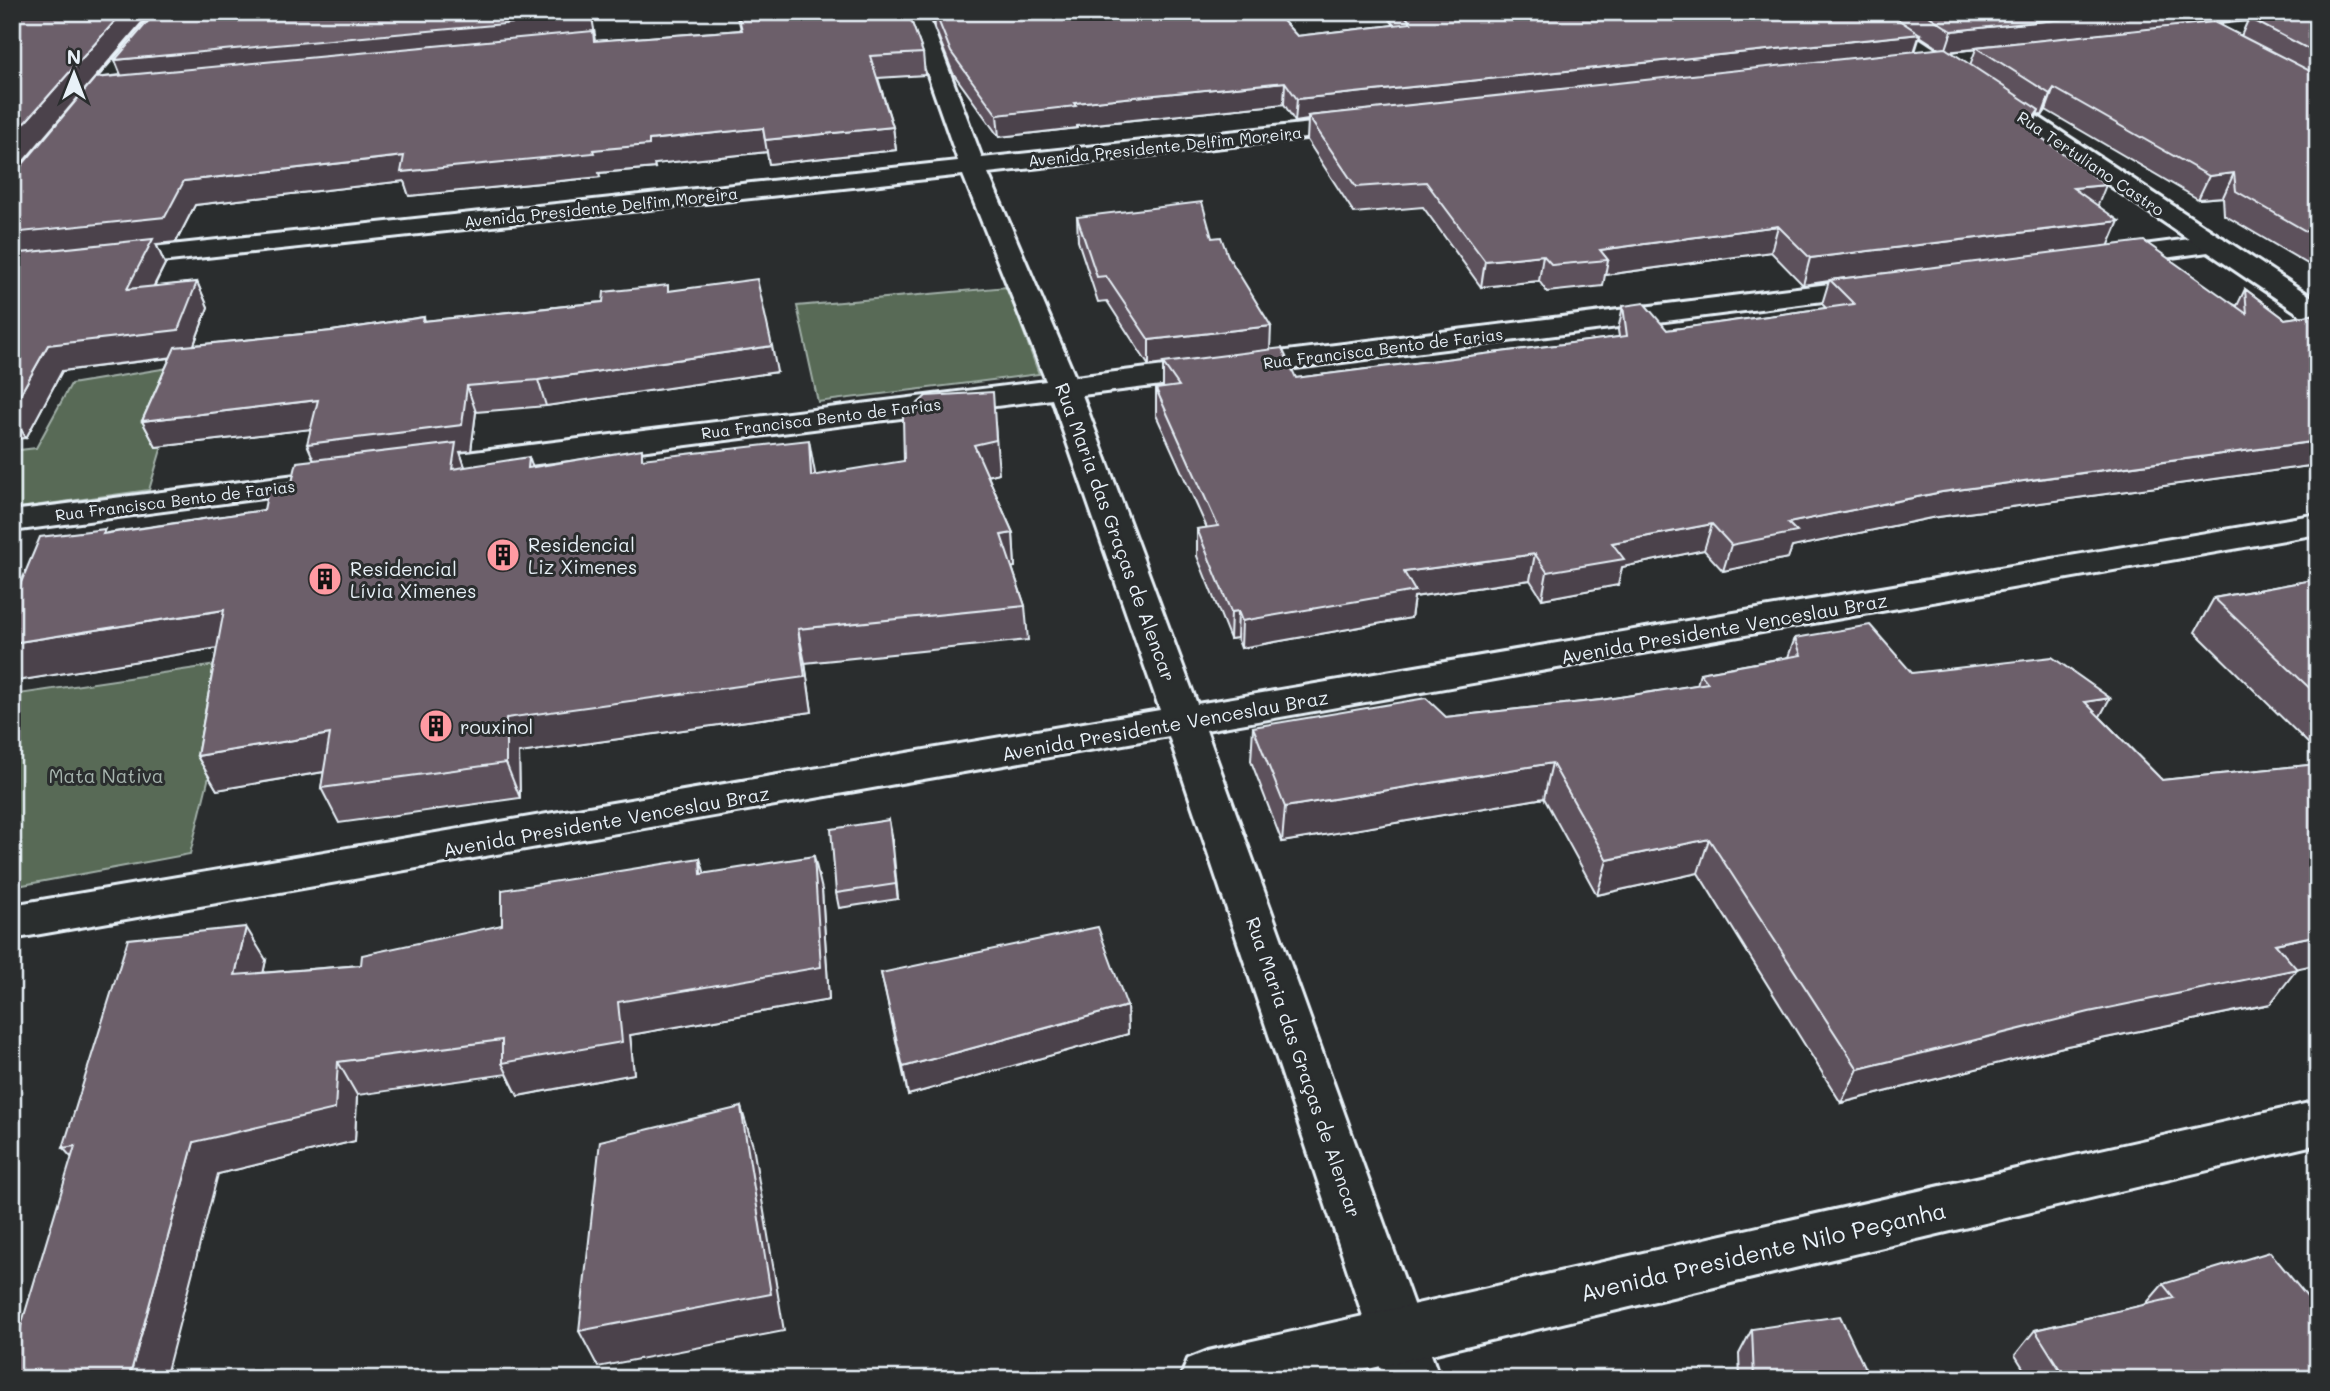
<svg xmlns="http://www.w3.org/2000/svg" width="2330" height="1391" font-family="Mali,sans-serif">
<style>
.green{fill:#586b56;stroke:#a0aea7;stroke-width:2}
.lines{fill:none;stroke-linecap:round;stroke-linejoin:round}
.minor-casing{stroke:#e8f1f8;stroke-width:6}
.tertiary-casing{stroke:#e8f1f8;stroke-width:6}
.secondary-casing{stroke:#e8f1f8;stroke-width:6}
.minor{fill:#2a2d2e;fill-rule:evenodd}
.tertiary{fill:#2a2d2e;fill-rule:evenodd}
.secondary{fill:#2a2d2e;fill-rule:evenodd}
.wall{fill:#5d515c;stroke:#e8f1f8;stroke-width:2;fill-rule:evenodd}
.shaded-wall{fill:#4c424b;stroke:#e8f1f8;stroke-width:2}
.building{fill:#6c5e6b;stroke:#e8f1f8;stroke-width:2}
.labels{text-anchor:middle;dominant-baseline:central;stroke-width:6;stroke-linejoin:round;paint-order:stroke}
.far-street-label{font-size:16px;fill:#e8f1f8;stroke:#2a2d2e}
.street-label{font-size:19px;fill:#e8f1f8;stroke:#2a2d2e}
.poi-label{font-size:19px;fill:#e8f1f8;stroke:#2a2d2e;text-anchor:start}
.park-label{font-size:19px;fill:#a7b5af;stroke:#2a2d2e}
.near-street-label{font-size:23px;fill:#e8f1f8;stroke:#2a2d2e}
</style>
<rect width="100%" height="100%" fill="#2a2d2e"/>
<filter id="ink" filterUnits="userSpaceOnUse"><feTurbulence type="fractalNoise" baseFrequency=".0143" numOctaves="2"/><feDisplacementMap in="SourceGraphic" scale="14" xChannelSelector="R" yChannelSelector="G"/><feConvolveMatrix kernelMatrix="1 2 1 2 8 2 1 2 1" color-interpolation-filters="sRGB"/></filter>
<g filter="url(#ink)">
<path class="green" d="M1007,287L1039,374L818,402L797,306Z
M186,365L149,490L12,509V451L36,448L71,384Z
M237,662L190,854L12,887V695Z"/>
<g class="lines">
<defs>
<path id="minor" d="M155,12H177L21,201L12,204V179Z
M906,12H927L982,158L1360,118L1368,120L1372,125L1368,130L1360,132L988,173L1075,377L1878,278L1888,280L1892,286L1888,292L1878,294L1082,395L1197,704L2318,514V534L1206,730L1440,1379H1384L1169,736L12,939V905L1160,710L1052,399L410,480L398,477L394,470L398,463L410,460L1046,381L963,175L12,278V262L958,161Z
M2318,15V27L2179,43L2168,36L2179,29Z
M2025,45L2036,52L2033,57L1911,71L1900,64L1911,57Z
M2213,236L2223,238L2227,244L2223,250L2105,266L2095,264L2091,258L2095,252L2105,250Z
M319,472L331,475L336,482L331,489L12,531V511Z"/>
<path id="tertiary" d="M1854,12H1879L2318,301V323L2308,320Z"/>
<path id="secondary" d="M2318,1101V1144L1326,1379H1180L1188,1359L1208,1351Z"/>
</defs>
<use href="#minor" class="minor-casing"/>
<use href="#tertiary" class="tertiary-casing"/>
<use href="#secondary" class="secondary-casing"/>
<use href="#minor" class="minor"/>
<use href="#tertiary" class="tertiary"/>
<use href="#secondary" class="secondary"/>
</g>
<path class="wall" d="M12,12H151L95,78L121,75L156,12H591L595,41L741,30L739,21H738L736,12H908L923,53L925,75L878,78L893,127L896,150L769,164L767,152L654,164L655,168L599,173L600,177L409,196L404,181L195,205L176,242L156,244L165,264L154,287L197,282L208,307L194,345L332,331L424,317L425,321L603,302L669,291L777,372L546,406L476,412L471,451L460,452L465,467L532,468L644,459L815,476L999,473L988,476L1013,533L1015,567H1012L1025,606L1028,640L805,663L812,712L519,753L520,798L339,823L321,788L324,772L217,790L197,756L217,648L17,681L12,673V604L107,533L264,510L314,460L310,429L156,447L142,421L170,358L62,371L26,438L12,439V177L89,85L12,175Z
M934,12H1275L1297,36L1394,25L1384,12H2318V270L2224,215L2223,197L2198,199L2046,110L2042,116L2037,113L2031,130L2097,206L2108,245L2237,306L2245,289L2285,319L2318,314V471L2315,472L2309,466L1931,518L1792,547L1788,558L1723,571L1704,550L1622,567L1618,585L1542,599L1530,580L1414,597L1411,618L1241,648L1237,638L1230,639L1197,556V529L1207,528L1156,415V389L1163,388V364L1149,366L1107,301L1098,302L1078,241L1077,217L1212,238L1228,256L1270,350L1296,378L1619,337L1618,330L1623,306L1667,330L1826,308L1822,304L1829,281L1803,285L1771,252L1605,275L1603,286L1547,292L1539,281L1481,287L1423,207L1354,213L1307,140L1308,120L1295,122L1284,104L1077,126V128L999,137L953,73L935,28ZM2248,20L2241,36L2216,23ZM1920,36L1940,49L1915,52ZM1976,49L1970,65L1950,52Z
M2318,579V753L2195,632L2214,598Z
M1795,638L1912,673L2100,717L2162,780L2318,764V964L2296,968L2270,1004L2067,1046L1841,1103L1698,873L1597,895L1544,798L1282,842L1251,761L1253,727L1446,717L1601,700L1697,685L1700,673L1788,657Z
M889,820L898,899L839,908L836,893Z
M704,873L822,890L829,1000L630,1035L634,1074L518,1096L507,1074L357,1095L355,1141L218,1174L72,1158L63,1148L266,960L263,973L361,965L502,925Z
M881,973L1127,1006L1128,1034L908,1095Z
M2163,1284L2318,1379H2030L2015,1355L2035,1330L2145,1305Z
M1752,1329L1870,1379H1740L1739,1354Z"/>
<path class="shaded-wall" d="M123,12H151L12,175V137Z
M590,12H591L595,35H593L598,53L123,80L115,60Z
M737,12H834L738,21Z
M2129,12H2206L2202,22L2193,25L1976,47V49L1945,52L1952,31Z
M2217,12H2318L2249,18L2248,20L2212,23Z
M1920,34L1913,55L1308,116V120L1295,122L1297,99Z
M1285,82L1284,104L1077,126V128L999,137L997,115L1074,103Z
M2054,88L2046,110L2042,116L2050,94Z
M2039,110L2030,134L2027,127Z
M893,127L896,150L769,164L765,140Z
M763,128L767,152L654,164L655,168L599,173L600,177L409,196L404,181L195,205L176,242L156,244L165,264L139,315L12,259V233L184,181L404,156L593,150L649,140Z
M2234,173L2223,197L2198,199L2209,176Z
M2106,185L2096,210L2073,188Z
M2119,221L2108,247L1830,280L1829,281L1803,285L1810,258Z
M1778,226L1771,252L1605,275L1608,260L1600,250Z
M1543,255L1539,281L1481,287L1485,261Z
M197,282L208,307L190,355L62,371L26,438L12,414V409L48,345Z
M1271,326L1270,351L1149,366V340Z
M772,346L777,372L546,406L538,380Z
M467,386L476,412L471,451L460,452L468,476L318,470L307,444Z
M318,400L329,427L156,447L142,421Z
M995,424L999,473L977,478L974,445Z
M809,440L815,473L817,510L811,476Z
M2318,441V451L2309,466L1931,518L1792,547L1788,558L1723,571L1731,545L1788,523L1942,492Z
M529,457L540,490L528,468Z
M1712,524L1704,550L1622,567L1618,585L1542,599L1547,572L1612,543Z
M1013,533L1015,567L1004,569L1001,535Z
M1535,554L1530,580L1414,597L1411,618L1241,648L1242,621L1404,572Z
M224,610L242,644L17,681L12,673V643Z
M1238,611L1237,638L1230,639L1231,612Z
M798,629L805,663L812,712L519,753L520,798L506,763V718Z
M2110,698L2091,733L2085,702Z
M330,734L347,768L217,790L197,756Z
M1552,763L1544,798L1282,842L1285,807Z
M889,820L892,835L898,899L896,884Z
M1709,839L1698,873L1597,895L1607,860Z
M814,856L822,890L829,1000L630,1035L634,1074L518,1096L502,1063L618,1002Z
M700,858L710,891L701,874Z
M246,927L266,960L256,1008L235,975Z
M2318,935V964L2254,978L2297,969L2270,1004L2067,1046L1841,1103L1858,1069L2275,944Z
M1127,1006L1128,1034L908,1095L903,1067Z
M338,1062L357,1095L355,1141L218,1174L165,1379H129L194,1142Z
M741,1107L753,1146L784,1331L598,1367L579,1331Z"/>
<path class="building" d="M12,12H123L12,137Z
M156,12H590V16L115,60Z
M798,12H908L923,53L870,56L893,127L765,140L763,128L649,140V145L593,150L594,153L401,172L404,156L184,181L165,217L12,233V177L95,78L593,31L594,41L742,30L739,18Z
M935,12H1275L1297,36L1411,23L1402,12H1887L1920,34L1297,99L1285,82L1074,103L1076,106L997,115L951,52Z
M1923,12H2129L1952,31Z
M2297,12H2318V54L2249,18Z
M2214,22L2318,75V238L2236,191L2234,173L2209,176L2054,88L2050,94L1976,47Z
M1945,48L2039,110L2027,127L2106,185L2073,188L2119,221L1810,258L1778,226L1600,250L1608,260L1552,265L1543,255L1485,261L1426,182L1356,187L1308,116Z
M1202,202L1212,238L1221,237L1228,256L1271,326L1149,340L1106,276L1097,277L1077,217Z
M153,239L127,289L197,282L178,330L48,345L12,409V254Z
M2144,241L2247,314L2245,289L2285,319L2318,314V441L1942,492L1788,523L1797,532L1731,545L1712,524L1612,543L1624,559L1547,572L1535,554L1404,572L1415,591L1242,621L1238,611L1231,612L1197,529L1218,526L1156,389L1179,386L1163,363L1282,348L1296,378L1627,336L1623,306L1644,303L1667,330L1854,304L1830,280Z
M757,279L772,346L538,380L467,386L462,425L307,444L318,400L142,421L175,347L332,331L424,317L423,321L603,302L604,292L668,285V291Z
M993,392L996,440L974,445L1013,533L1001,535L1025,606L798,629L805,677L506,718V763L321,788L330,734L197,756L224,610L12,643V604L40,537L105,529L103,534L264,510L269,485L292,482L297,462L456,443L452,469L529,457L528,468L642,449V459L809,440L811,476L904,461L903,417L926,396Z
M2318,579V696L2214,598Z
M1870,625L1912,673L2052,657L2110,698L2085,702L2162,780L2318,764V935L2275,944L2297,969L2089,1012L1858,1069L1709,839L1607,860L1552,763L1285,807L1253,727L1426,698L1446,717L1601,700L1708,683L1700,673L1801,655L1795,638Z
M889,820L896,884L836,893L831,829Z
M814,856L821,967L618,1002L622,1042L502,1063V1040L338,1062L335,1109L194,1142L129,1379H12V1356L75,1146L63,1148L128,939L246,927L235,975L361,965L362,955L502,925V890L700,858L701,874Z
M1098,927L1127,1006L903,1067L881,973Z
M741,1107L771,1294L579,1331L600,1141Z
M2270,1252L2318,1310V1379H2066L2035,1330L2174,1298L2163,1284Z
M1840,1316L1870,1379H1754L1752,1329Z"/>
</g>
<defs>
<symbol id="building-disc" viewBox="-11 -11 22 22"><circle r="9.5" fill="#ff9aa2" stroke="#2a2d2e"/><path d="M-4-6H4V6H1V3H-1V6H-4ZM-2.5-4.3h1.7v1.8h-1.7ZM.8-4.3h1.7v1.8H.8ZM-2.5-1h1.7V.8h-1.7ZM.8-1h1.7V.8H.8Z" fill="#111"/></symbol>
</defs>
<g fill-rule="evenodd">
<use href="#building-disc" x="484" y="536" width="38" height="38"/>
<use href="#building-disc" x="306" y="560" width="38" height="38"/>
<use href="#building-disc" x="417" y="707" width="38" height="38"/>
</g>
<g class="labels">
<g class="far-street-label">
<text transform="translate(1165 146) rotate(-6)">Avenida Presidente Delfim Moreira</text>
<text transform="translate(2091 163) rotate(34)">Rua Tertuliano Castro</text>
<text transform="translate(601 207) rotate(-6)">Avenida Presidente Delfim Moreira</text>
<text transform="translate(1383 348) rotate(-7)">Rua Francisca Bento de Farias</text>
<text transform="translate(821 418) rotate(-7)">Rua Francisca Bento de Farias</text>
<text transform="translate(175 500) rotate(-7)">Rua Francisca Bento de Farias</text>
</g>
<g class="street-label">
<text transform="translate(1116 532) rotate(70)">Rua Maria das Graças de Alencar</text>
<text transform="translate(1724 628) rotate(-10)">Avenida Presidente Venceslau Braz</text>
<text transform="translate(1165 725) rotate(-10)">Avenida Presidente Venceslau Braz</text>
<text transform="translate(606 821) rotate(-10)">Avenida Presidente Venceslau Braz</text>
<text transform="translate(1304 1067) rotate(71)">Rua Maria das Graças de Alencar</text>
</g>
<g class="poi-label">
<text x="528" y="544">Residencial<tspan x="528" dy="22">Liz Ximenes</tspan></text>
<text x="350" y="568">Residencial<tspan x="350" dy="22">Lívia Ximenes</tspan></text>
<text x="460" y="726">rouxinol</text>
</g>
<g class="park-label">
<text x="106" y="775">Mata Nativa</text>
</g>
<g class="near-street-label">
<text transform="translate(1763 1251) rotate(-13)">Avenida Presidente Nilo Peçanha</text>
</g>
</g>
<rect width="2330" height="1391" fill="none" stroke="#2a2d2e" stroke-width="42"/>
<rect x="21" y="21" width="2288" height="1349" fill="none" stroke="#e8f1f8" stroke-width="2.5" filter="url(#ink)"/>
<g transform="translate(74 74)" stroke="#2a2d2e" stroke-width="5" paint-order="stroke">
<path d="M0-5L12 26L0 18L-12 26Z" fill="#e8f1f8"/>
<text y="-10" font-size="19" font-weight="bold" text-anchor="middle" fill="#e8f1f8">N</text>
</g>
</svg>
